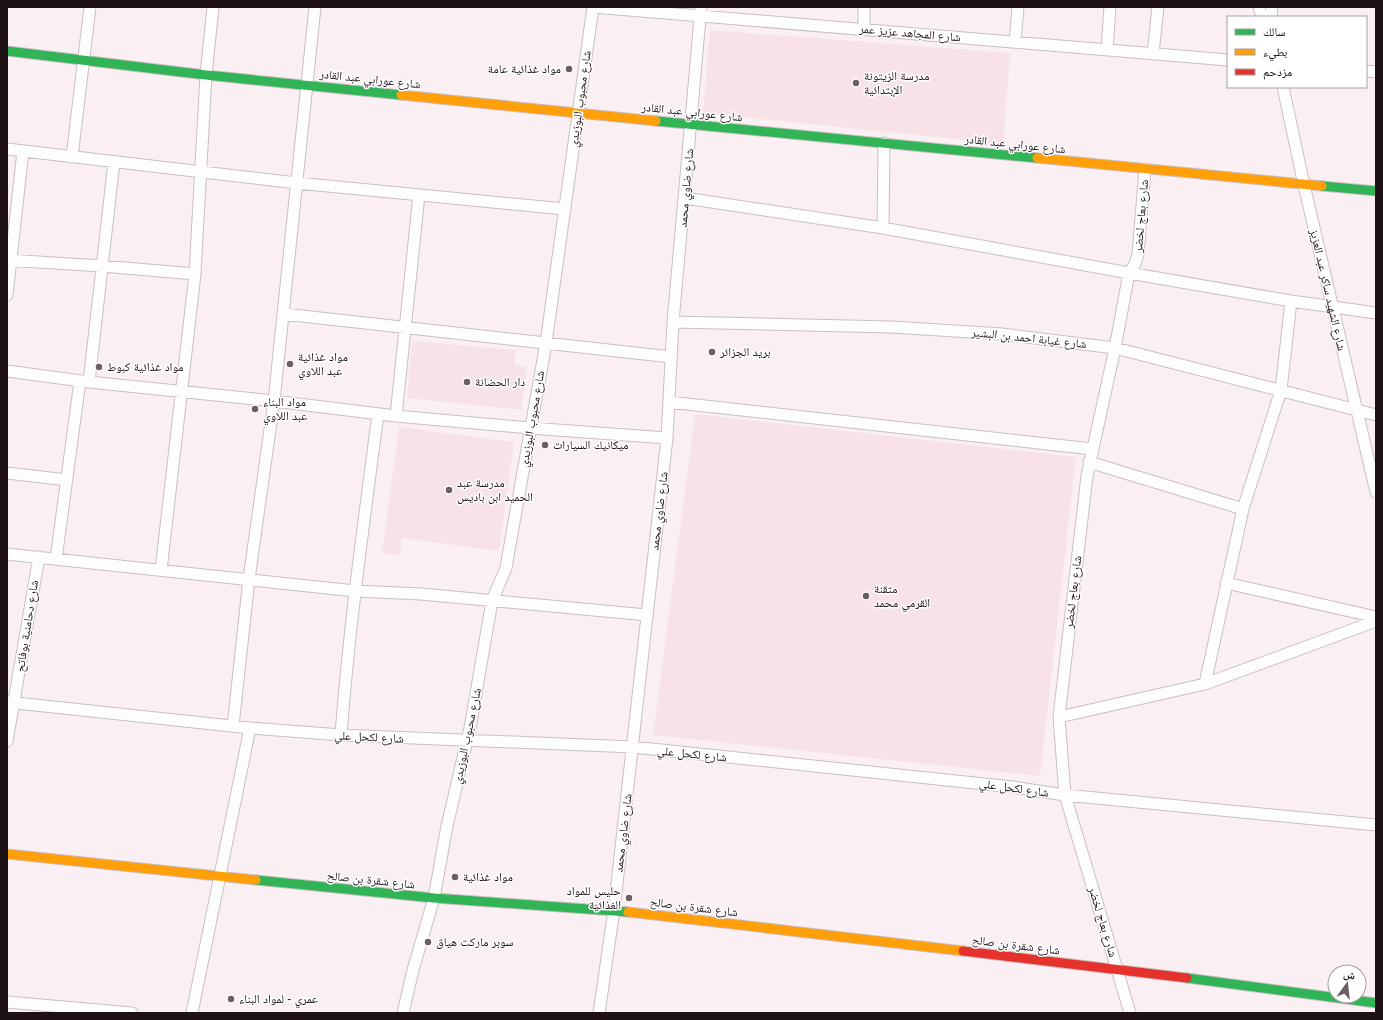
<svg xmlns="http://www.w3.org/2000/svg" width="1383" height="1020" font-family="Arial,'Noto Naskh Arabic',sans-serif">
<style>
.built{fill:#f7e2e8}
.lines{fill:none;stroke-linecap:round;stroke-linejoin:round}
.street-casing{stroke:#cabfc3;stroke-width:13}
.fast-casing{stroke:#cabfc3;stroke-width:11}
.slow-casing{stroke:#cabfc3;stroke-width:11}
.jam-casing{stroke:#cabfc3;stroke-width:11}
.street{stroke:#fefdfd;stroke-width:11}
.fast{stroke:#30b455;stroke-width:9}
.slow{stroke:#ff9f0a;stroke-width:9}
.jam{stroke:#e5322d;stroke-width:9}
.poi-dot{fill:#6b5f63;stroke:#fff;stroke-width:1.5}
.labels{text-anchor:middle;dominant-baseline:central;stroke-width:3;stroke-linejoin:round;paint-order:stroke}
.street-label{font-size:12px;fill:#1e1115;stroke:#fff}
.poi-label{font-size:12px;fill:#1e1115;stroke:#fff;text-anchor:start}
</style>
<rect width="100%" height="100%" fill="#faf0f3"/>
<path class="built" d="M710,30L1010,53L1003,144L703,113Z
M412,341L516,350L514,364L527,367L521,410L407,398Z
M695,414L1076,457L1040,776L653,735Z
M399,427L514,442L499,551L402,538L400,555L382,553Z"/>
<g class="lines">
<defs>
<path id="street" d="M593,7L1228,60
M1259,7L1262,17
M1271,17L1272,7
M864,30V7
M1015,42L1018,7
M1107,50L1110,7
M1153,54L1158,7
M1366,71L1376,72
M1283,87L1304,185L1376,492
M7,149L297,183L565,209
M72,157L90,7
M685,198L883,228L1129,273L1291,301L1376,313
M883,228L884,143
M7,260L102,266L195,274
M7,295L23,151
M284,314L671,357
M673,322L891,327L1002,334L1115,348L1376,415
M7,371L89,382L274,401L396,416L530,428L667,438
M89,382L114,162
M669,402L1092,449
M396,416L419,195
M1089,462L1243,509
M7,473L67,480
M7,554L355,591L421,594L647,615
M56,559L80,381
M161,570L195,274L206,75L213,7
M1226,583L1376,617
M1205,684L1243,509L1281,390L1291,301
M7,702L250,728L341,735L633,747L1013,787L1065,795L1376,825
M1059,717L1205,684L1376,621
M233,726L249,579L274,401L315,7
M341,735C349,628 364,521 378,414
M7,741L39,557
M7,1002L132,1013
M192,1013L250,728
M403,1013L413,970L434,898L447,826L470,728L492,601L506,568L508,556L546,343L593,7
M599,1013L614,910L667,438L673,322L701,7
M1130,1013L1065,795L1059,717L1087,476L1115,348L1129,273L1135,264L1138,254L1145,169"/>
<path id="fast" d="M7,51L206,75L401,95
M656,121L1037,158
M1322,186L1376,191
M256,880L434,898L628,912
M1187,978L1376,1003"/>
<path id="slow" d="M401,95L656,121
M1037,158L1322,186
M7,854L256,880
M628,912L963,951"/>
<path id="jam" d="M963,951L1187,978"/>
</defs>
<use href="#street" class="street-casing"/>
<use href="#fast" class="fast-casing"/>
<use href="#slow" class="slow-casing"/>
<use href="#jam" class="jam-casing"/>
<use href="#street" class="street"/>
<use href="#fast" class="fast"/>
<use href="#slow" class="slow"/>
<use href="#jam" class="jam"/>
</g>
<g class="poi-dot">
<circle cx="569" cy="69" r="4"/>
<circle cx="856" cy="83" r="4"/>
<circle cx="712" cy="352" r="4"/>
<circle cx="290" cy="364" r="4"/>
<circle cx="99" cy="367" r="4"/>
<circle cx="467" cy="382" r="4"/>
<circle cx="255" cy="409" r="4"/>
<circle cx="545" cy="445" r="4"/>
<circle cx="449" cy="490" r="4"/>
<circle cx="866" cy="596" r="4"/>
<circle cx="455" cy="877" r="4"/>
<circle cx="629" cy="898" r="4"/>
<circle cx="428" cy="942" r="4"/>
<circle cx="231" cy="999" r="4"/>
</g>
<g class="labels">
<g class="street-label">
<text transform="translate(910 33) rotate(5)">شارع المجاهد عزيز عمر</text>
<text transform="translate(370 79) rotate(6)">شارع عورابي عبد القادر</text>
<text transform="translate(580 99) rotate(-82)">شارع محبوب البوزيدي</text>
<text transform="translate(692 112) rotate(6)">شارع عورابي عبد القادر</text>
<text transform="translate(1015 144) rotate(6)">شارع عورابي عبد القادر</text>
<text transform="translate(686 188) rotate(-85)">شارع ضاوي محمد</text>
<text transform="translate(1141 216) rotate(-85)">شارع بعاج لخضر</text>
<text transform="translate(1328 290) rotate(77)">شارع الشهيد ساكر عبد العزيز</text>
<text transform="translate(1029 338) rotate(6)">شارع غيابة احمد بن البشير</text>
<text transform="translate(532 419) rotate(-80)">شارع محبوب البوزيدي</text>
<text transform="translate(659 511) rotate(-83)">شارع ضاوي محمد</text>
<text transform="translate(1073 592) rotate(-83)">شارع بعاج لخضر</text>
<text transform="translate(27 626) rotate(-81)">شارع دحامنية بوفاتح</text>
<text transform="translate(467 736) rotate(-78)">شارع محبوب البوزيدي</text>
<text transform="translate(369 737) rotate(3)">شارع لكحل علي</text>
<text transform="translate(692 754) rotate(6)">شارع لكحل علي</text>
<text transform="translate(1014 788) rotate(8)">شارع لكحل علي</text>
<text transform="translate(623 833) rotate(-83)">شارع ضاوي محمد</text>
<text transform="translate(371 880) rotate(6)">شارع شقرة بن صالح</text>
<text transform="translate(694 907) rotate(7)">شارع شقرة بن صالح</text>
<text transform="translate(1103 922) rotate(73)">شارع بعاج لخضر</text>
<text transform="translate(1016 945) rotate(7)">شارع شقرة بن صالح</text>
</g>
<g class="poi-label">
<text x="561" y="69" text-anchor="end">مواد غذائية عامة</text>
<text x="864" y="76">مدرسة الزيتونة<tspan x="864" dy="14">الإبتدائية</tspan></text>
<text x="720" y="352">بريد الجزائر</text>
<text x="298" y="357">مواد غذائية<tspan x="298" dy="14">عبد اللاوي</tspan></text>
<text x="107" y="367">مواد غذائية كبوط</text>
<text x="475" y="382">دار الحضانة</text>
<text x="263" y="402">مواد البناء<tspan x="263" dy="14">عبد اللاوي</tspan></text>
<text x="553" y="445">ميكانيك السيارات</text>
<text x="457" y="483">مدرسة عبد<tspan x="457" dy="14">الحميد ابن باديس</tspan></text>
<text x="874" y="589">متقنة<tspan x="874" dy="14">القرمي محمد</tspan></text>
<text x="463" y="877">مواد غذائية</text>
<text x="621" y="891" text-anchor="end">حليس للمواد<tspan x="621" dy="14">الغذائية</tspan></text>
<text x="436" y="942">سوبر ماركت هياق</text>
<text x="239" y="999">عمري - لمواد البناء</text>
</g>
</g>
<rect width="1383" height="1020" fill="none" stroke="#1e1115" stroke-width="16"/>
<rect x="1227" y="16" width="140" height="72" fill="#ffffff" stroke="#a5a0a1"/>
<rect x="1235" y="29" width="20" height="6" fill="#30b455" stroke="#a5a0a1"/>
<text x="1263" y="36" font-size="12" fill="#1e1115">سالك</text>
<rect x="1235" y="49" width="20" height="6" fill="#ff9f0a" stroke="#a5a0a1"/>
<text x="1263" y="56" font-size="12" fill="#1e1115">بطيء</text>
<rect x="1235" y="69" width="20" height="6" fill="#e5322d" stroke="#a5a0a1"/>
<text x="1263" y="76" font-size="12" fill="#1e1115">مزدحم</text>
<g transform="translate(1347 984) rotate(15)"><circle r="19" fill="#ffffff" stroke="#a5a0a1"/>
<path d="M0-3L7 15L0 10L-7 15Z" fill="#6b5f63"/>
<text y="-6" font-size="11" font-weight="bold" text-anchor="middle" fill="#1e1115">ش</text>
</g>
</svg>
